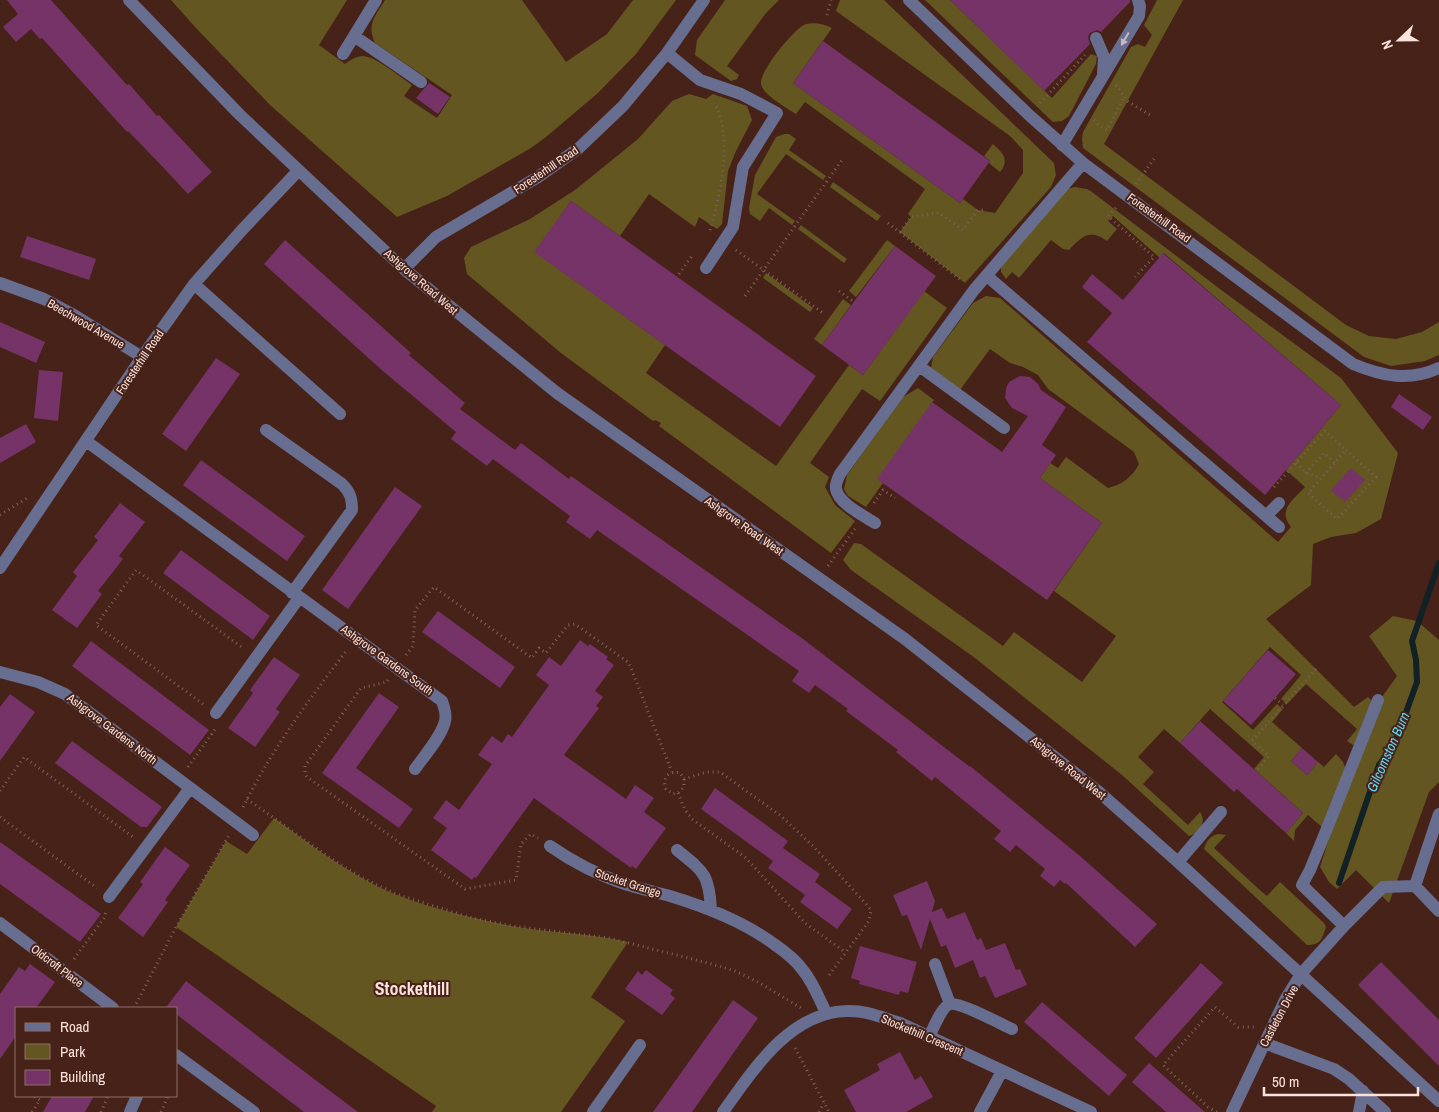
<svg xmlns="http://www.w3.org/2000/svg" width="1439" height="1112" font-family="'Archivo Narrow',sans-serif">
<style>
.green{fill:#635621}
.lines{fill:none;stroke-linecap:round;stroke-linejoin:round}
.stream{stroke:#112125;stroke-width:6}
.building{fill:#753368}
.path{stroke:#826158;stroke-width:3;stroke-dasharray:1 4;stroke-linecap:butt}
.minor{stroke:#686e8f;stroke-width:12}
.oneway{fill:#c8b9c0}
.labels{text-anchor:middle;dominant-baseline:central;stroke-width:4;stroke-linejoin:round;paint-order:stroke}
.street-label{font-size:12px;fill:#fbe2db;stroke:#472219}
.water-label{font-size:14px;font-style:italic;fill:#5edbf8;stroke:#472219}
.district-label{font-size:18px;font-weight:bold;fill:#fbe2db;stroke:#472219}
</style>
<rect width="100%" height="100%" fill="#472219"/>
<path class="green" d="M171,0H347L319,45L345,64C350,60 357,56 363,56C377,57 400,77 412,85L404,96L437,118L452,95L375,43C366,24 376,15 385,0H522L566,62L607,34L633,0H676L636,54L598,93L546,137L531,148L447,196L397,217L270,105L195,27Z
M725,0H779L766,13L727,66L739,75L737,79L731,81L695,55L697,40Z
M840,0H884L1054,163L1056,175L1051,187L965,283L900,232L911,217L908,214L925,189L805,102L796,114C787,108 763,95 761,84C759,72 794,28 806,24C815,22 824,24 832,28L793,83L960,203L963,199L978,210L995,213L1023,173V150L1010,136L836,11Z
M925,0H950L1052,98L1091,54L1097,56L1096,64L1069,116L1062,121L1053,122Z
M1157,0H1183L1104,144L1346,325L1369,336L1396,339L1422,332L1439,322V355L1425,361L1391,366L1364,357L1083,148L1082,139L1083,132L1131,47L1138,44L1145,47L1152,35L1144,25Z
M689,94L706,99L713,94L747,106L752,120L736,151L728,171L722,224L717,229L699,217L695,227L649,194L620,236L571,201L535,252L665,345L646,373L776,466L849,365L863,375L924,291L947,308L880,401L862,389L810,463L829,477L825,487L835,505L855,521L831,553L659,426L661,423L655,420L653,421L561,353L467,274L464,258L471,247L530,219L575,190L638,139L672,101Z
M784,134H789L796,139L789,150L826,176L823,180L786,154L757,194L795,221L792,225L769,208L760,221L750,214L749,208L755,175L776,137Z
M993,144C1003,153 1010,160 1000,172L989,163L990,161L984,156Z
M833,182L881,216L877,221L830,187Z
M1075,187L1087,189L1092,192L1228,295L1341,378L1398,453L1381,519L1356,533L1331,537L1313,544L1311,585L1266,619L1354,707L1368,697L1372,701L1359,741L1353,745L1347,741L1357,729L1306,684L1287,704L1281,699L1301,675L1270,647L1222,702L1253,730L1277,704L1283,709L1272,722L1302,748L1291,761L1307,775L1318,762L1324,767L1336,754L1343,762L1346,770L1323,828L1308,815L1295,830L1294,841L1286,833L1303,813L1254,769L1264,757L1210,709L1180,743L1164,729L1138,757L1154,772L1143,784L1188,825L1200,812C1207,821 1200,834 1189,836L1122,775L975,658L851,570L843,560L854,543L861,544L1003,646L1014,632L1082,682L1116,636L1054,591L1102,523L1040,478L1050,463L1058,468L1066,457L1108,488C1122,485 1133,476 1139,464L1134,452L1048,389L1038,375L1023,367L1010,363L990,349L960,390L931,368L933,357L973,303L986,296L1000,298L1278,542L1291,527C1277,510 1293,500 1305,487L1286,470L1341,405L1164,253L1160,258L1113,216L1108,221L1117,229L1107,241C1090,229 1082,236 1069,250L1063,249L1051,240L1019,278L1012,272L1006,279L1001,272V263L1066,189Z
M801,225L847,259L844,263L798,229Z
M887,240L895,246L856,297L849,291Z
M766,273L813,308L810,312L763,278Z
M843,299L851,305L822,345L814,339Z
M918,388L934,400L878,479L883,483L866,507L848,496L844,489L847,475L903,397Z
M1393,616L1417,621L1439,640V782L1429,792L1389,903L1356,870L1337,889L1329,882L1320,867L1332,829L1382,697L1397,676L1369,636Z
M274,818C313,846 352,877 397,895C433,909 472,918 511,926C550,933 589,933 628,942L591,997L625,1021L561,1112H432L436,1106L176,927L226,841L247,854Z
M1219,834L1226,835L1214,848L1262,892L1267,896L1280,882L1324,923L1326,927C1322,939 1321,945 1307,945L1204,849C1206,841 1211,835 1219,834Z"/>
<g class="lines">
<path class="stream" d="M1339,883L1379,765L1395,743L1417,682L1416,660L1412,641L1439,563"/>
</g>
<path class="building" d="M7,0H51L127,85L129,84L157,116L159,115L212,172L188,194L159,163L128,131L127,132L42,38L40,39L31,29L16,42L3,27L18,14Z
M950,0H1130V2L1101,32L1097,30L1090,33L1088,37L1090,44L1044,91Z
M823,41L990,161L960,203L793,83Z
M429,83L450,97L438,114L416,98Z
M571,201L816,376L780,427L534,252Z
M27,236L96,259L89,280L20,257Z
M285,240L411,353L409,355L465,403L460,409L515,450L521,443L569,479L571,476L803,639L970,767V766L1080,856L1157,924L1135,947L1066,883L1065,884L1060,880L1054,887L1040,876L1045,869L1016,845L1010,852L994,839L1001,831L935,777L932,781L896,752L898,750L846,711L848,709L815,685L809,693L792,681L799,671L597,530L590,539L566,522L570,516L493,459L487,466L451,439L456,432L384,372L264,264Z
M895,246L936,276L863,375L822,345Z
M1163,253L1341,405L1265,495L1087,342L1112,313L1082,287L1092,274L1123,300Z
M0,322L45,342L36,363L0,347Z
M216,358L240,374L186,451L162,434Z
M39,370L63,372L58,421L34,418Z
M1020,376L1030,377L1038,384L1041,390L1066,407L1042,445L1056,455L1040,478L1102,523L1047,600L877,479L932,402L1002,452L1028,416L1012,408L1005,398L1006,388L1009,382Z
M1399,394L1432,417L1423,430L1391,407Z
M26,424L36,442L0,463V438Z
M201,460L305,536L287,561L183,485Z
M1351,468L1365,480L1345,502L1331,490Z
M395,487L422,506L348,609L322,590Z
M120,503L145,522L119,556L123,559L98,591L102,594L77,628L52,610L77,576L73,572L98,540L94,537Z
M181,550L270,616L253,640L163,573Z
M438,611L515,667L500,688L422,632Z
M580,640L588,646L590,644L608,657L606,659L614,665L595,691L603,697L596,706L599,708L564,755L626,799L635,785L654,798L644,812L666,828L636,869L632,866L631,868L534,798L476,878L474,877L472,880L431,850L447,828L433,818L446,800L459,810L492,764L478,755L492,736L502,743L508,734L512,737L549,685L536,675L549,657L561,666Z
M91,641L209,730L190,755L72,666Z
M1268,650L1296,674L1251,725L1223,701Z
M274,657L300,675L276,709L280,712L255,747L228,728L253,693L250,690Z
M379,693L399,707L356,768L413,809L399,828L322,773Z
M10,694L35,712L0,761V707Z
M1200,721L1303,813L1286,833L1237,789L1234,792L1180,743Z
M72,741L162,807L147,827H141L55,763Z
M1302,748L1318,762L1307,775L1291,761Z
M715,788L788,841L783,848L820,874L815,882L852,909L837,929L800,902L805,895L768,868L773,861L701,809Z
M0,842L101,914L80,942L0,884Z
M165,847L190,865L165,900L168,902L143,937L118,918L143,884L140,882Z
M927,881L935,901L932,912L942,908L947,919L965,912L977,940L981,938L986,950L1005,943L1016,970L1020,969L1027,985L995,998L985,976L980,978L973,960L955,968L946,945L941,947L930,919L921,950L907,915L902,916L893,895Z
M860,946L917,962L908,993L900,991L899,995L859,984L860,981L851,978Z
M1381,962L1439,1020V1066L1358,985Z
M1201,963L1223,983L1156,1058L1134,1038Z
M30,964L55,982L36,1008H16V1036L0,1059V994L19,967L25,971Z
M646,970L673,990L670,994L675,998L662,1015L625,989L638,971L642,975Z
M186,981L285,1057L358,1112H304L176,1014V1008H169L167,1006Z
M733,1000L758,1018L692,1112H653Z
M1042,1002L1127,1075L1109,1096L1024,1022Z
M900,1052L915,1080L921,1076L933,1097L906,1112H856L844,1090L880,1070L877,1064Z
M1149,1063L1183,1093L1205,1112H1166L1132,1082Z
M52,1096H94L85,1112H43Z"/>
<g class="lines">
<path class="path" d="M827,15L831,0
M1116,85L1127,101L1150,115
M1040,103L1085,55
M1094,120L1098,125L1107,130L1124,97
M1136,184L1156,156
M1116,208L1108,216L1154,257L1135,277
M888,223L962,281
M710,230C720,197 734,133 714,103
M900,232L911,217L939,213L963,230L978,210H986
M736,250L823,313
M679,274L692,256
M839,291L854,302
M745,296L842,160
M1346,450L1376,477L1337,519L1308,493Z
M1296,463L1306,473L1321,478
M1306,473L1324,453L1335,463
M1274,487L1325,431L1346,450
M874,503L883,490L895,498
M0,515L27,498
M828,566L855,529
M406,655L413,646L415,610L434,587L532,658L539,648L546,653L568,625L575,624L629,663L672,772
M388,680L387,682L361,688L305,766V774L307,777L465,889L516,880L521,844L531,834L538,838
M1275,698L1283,705
M203,704L96,625L136,570L243,648
M188,767L216,728
M1258,769L1269,756L1252,741L1316,669
M684,779V787L678,793L673,794L666,789C662,778 668,770 680,773L684,779L707,772H720L781,816L813,846L867,905L871,910L869,921L827,978
M0,791L24,757L133,837
M678,793L685,810L692,819L746,858L805,923L845,952
M247,799L329,857L361,877L396,894L472,918L513,926L609,938L708,963L735,971L758,982L801,1008
M243,807C273,748 307,702 347,650
M0,817L97,888
M74,959L104,918L106,911
M134,1008L176,927L229,835
M795,1048L829,1112
M32,1112L40,1100L33,1096
M101,1112L108,1096
M161,1112L168,1096
M819,1112L824,1103
M1217,1112L1208,1107L1163,1065L1215,1007L1238,1027H1256"/>
<path class="minor" d="M129,0L240,115L404,269L557,393L905,639L1099,792L1178,862L1439,1101
M909,0L1029,115L1083,163L1353,364C1382,376 1409,382 1439,368
M354,36L421,82
M1096,38L1104,57L1103,74
M667,53L700,80L741,94L777,113L743,167L733,227L706,268
M343,54L376,0
M1062,145L1139,16L1140,6L1138,0
M404,269L436,237L538,177L579,148L623,106L667,53L704,0
M987,276L1279,527
M0,283L44,299L74,315L142,357
M194,284L340,414
M919,366L1004,428
M266,430L342,484C350,492 352,498 352,510L292,593
M86,441L442,701C444,707 447,714 445,721C442,736 424,756 415,769
M1266,516L1279,503
M875,523C863,515 839,504 836,489C835,484 838,478 840,474L974,290L1083,163
M0,568L142,357L194,284L242,230L298,171
M0,672L38,682L65,694L253,835
M216,713L299,598
M550,846C573,862 596,874 622,883C637,888 654,892 670,896C706,907 743,921 774,944C784,951 795,959 802,969C813,982 819,998 826,1013
M677,850C704,872 709,874 711,910
M1178,862L1221,812
M1415,886L1439,814
M109,897L190,788
M0,923L113,1008
M1344,926L1302,885L1310,870L1328,826L1378,700
M935,964L950,1004
M929,1037C933,1029 942,1006 950,1004C960,1002 1001,1024 1012,1029
M1264,1043L1334,1069L1349,1079L1385,1112
M176,1055L254,1112
M130,1112L137,1096
M593,1112L640,1045
M723,1112C753,1070 790,1012 847,1011C865,1010 883,1018 900,1023L1091,1112
M980,1112L1002,1071
M1232,1112L1285,1000L1301,974L1344,926L1383,887L1415,886L1439,911
M1359,1112L1363,1091"/>
</g>
<defs><path id="oneway-solid" d="M-6-.8H1V-3.2L6.5 0L1 3.2V.8H-6Z" transform="scale(1.25)"/></defs>
<use class="oneway" href="#oneway-solid" transform="translate(1125 39) rotate(120)"/>
<g class="labels">
<g class="street-label">
<text transform="translate(546 170) rotate(-34)">Foresterhill Road</text>
<text transform="translate(1159 218) rotate(36)">Foresterhill Road</text>
<text transform="translate(421 282) rotate(41)">Ashgrove Road West</text>
<text transform="translate(86 324) rotate(30)">Beechwood Avenue</text>
<text transform="translate(140 362) rotate(-56)">Foresterhill Road</text>
<text transform="translate(744 526) rotate(35)">Ashgrove Road West</text>
<text transform="translate(387 660) rotate(36)">Ashgrove Gardens South</text>
<text transform="translate(112 729) rotate(37)">Ashgrove Gardens North</text>
<text transform="translate(1068 768) rotate(39)">Ashgrove Road West</text>
<text transform="translate(628 883) rotate(18)">Stocket Grange</text>
<text transform="translate(57 966) rotate(37)">Oldcroft Place</text>
<text transform="translate(1279 1016) rotate(-62)">Castleton Drive</text>
<text transform="translate(922 1035) rotate(23)">Stockethill Crescent</text>
</g>
<g class="water-label">
<text transform="translate(1388 752) rotate(-66)">Gilcomston Burn</text>
</g>
<g class="district-label">
<text x="412" y="988">Stockethill</text>
</g>
</g>
<rect x="15" y="1007" width="162" height="90" fill="#472219" stroke="#8f6f67"/>
<rect x="25" y="1023" width="25" height="8" fill="#686e8f" stroke="#8f6f67"/>
<text x="60" y="1032" font-size="15" fill="#fbe2db">Road</text>
<rect x="25" y="1044" width="25" height="15" fill="#635621" stroke="#8f6f67"/>
<text x="60" y="1057" font-size="15" fill="#fbe2db">Park</text>
<rect x="25" y="1070" width="25" height="15" fill="#753368" stroke="#8f6f67"/>
<text x="60" y="1082" font-size="15" fill="#fbe2db">Building</text>
<g transform="translate(1399 40) rotate(248)" stroke="#472219" stroke-width="4" paint-order="stroke">
<path d="M0-4L9 19L0 12L-9 19Z" fill="#fbe2db"/>
<text y="-8" font-size="14" font-weight="bold" text-anchor="middle" fill="#fbe2db">N</text>
</g>
<path d="M1264 1087v8h154v-8" fill="none" stroke="#fbe2db" stroke-width="2.5"/>
<text x="1272" y="1087" font-size="15" fill="#fbe2db" stroke="#472219" stroke-width="4" paint-order="stroke">50 m</text>
</svg>
